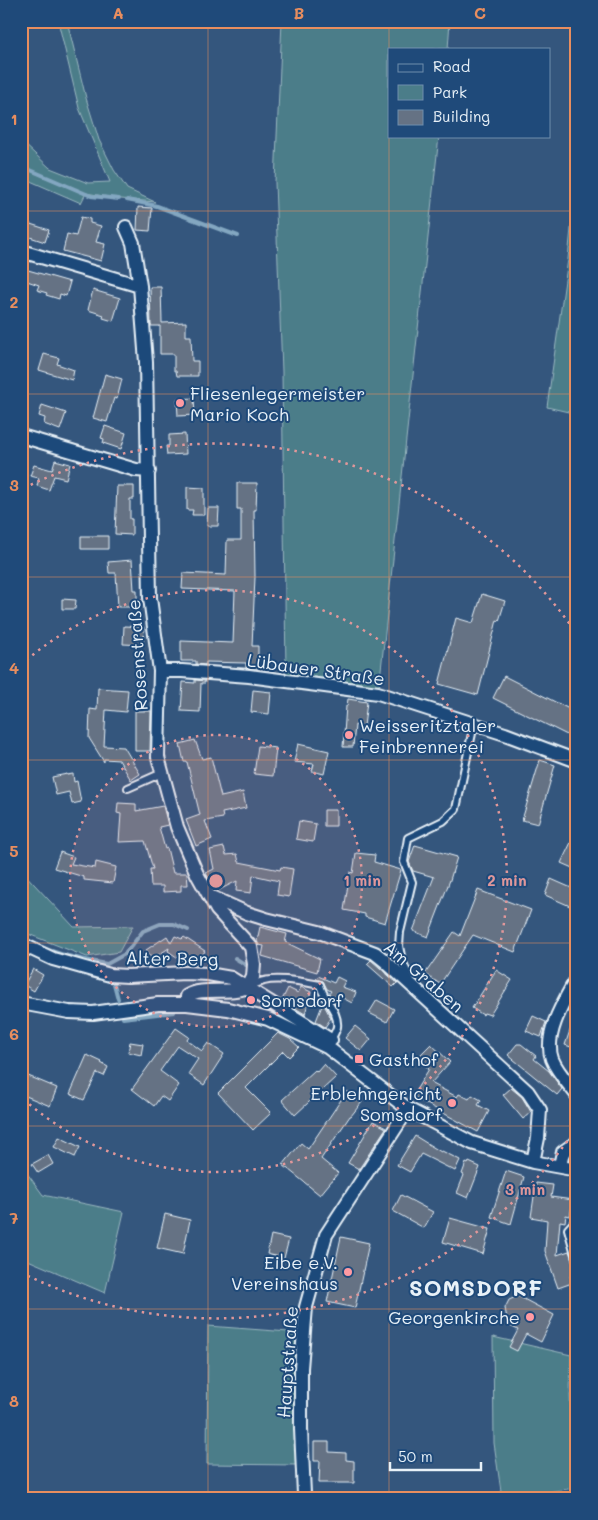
<svg xmlns="http://www.w3.org/2000/svg" width="598" height="1520" font-family="Mali,sans-serif">
<style>
.green{fill:#4b7d89;stroke:#9ab7c0}
.lines{fill:none;stroke-linecap:round;stroke-linejoin:round}
.stream{stroke:#83a7c1;stroke-width:4}
.building{fill:#657284;stroke:#e8f1f8}
.lane-casing{stroke:#e8f1f8;stroke-width:10}
.street-casing{stroke:#e8f1f8;stroke-width:16}
.lane{stroke:#1f4a7a;stroke-width:6}
.street{stroke:#1f4a7a;stroke-width:12}
.grid{fill:none;stroke:#e88e5f;stroke-width:1;stroke-opacity:0.55}
.ring{fill:none;stroke:#e0979a;stroke-width:2.5;stroke-dasharray:2.5 5}
.poi-dot{fill:#ff9aa2;stroke:#1f4a7a;stroke-width:2}
.labels{text-anchor:middle;dominant-baseline:central;stroke-width:4;stroke-linejoin:round;paint-order:stroke}
.poi-label{font-size:18px;fill:#e8f1f8;stroke:#1f4a7a;text-anchor:start}
.street-label{font-size:18px;fill:#e8f1f8;stroke:#1f4a7a}
.district-label{font-size:22px;font-weight:bold;letter-spacing:1px;fill:#e8f1f8;stroke:#1f4a7a}
.centre{fill:#e0979a;stroke:#1f4a7a;stroke-width:2.5}
.ring-label{font-size:15px;text-anchor:middle;font-weight:bold;fill:#e0979a;stroke:#1f4a7a;stroke-width:4;stroke-linejoin:round;paint-order:stroke}
.neatline{fill:none;stroke:#e88e5f;stroke-width:2}
.grid-label{font-size:16px;text-anchor:middle;font-weight:bold;fill:#e88e5f}
</style>
<rect width="100%" height="100%" fill="#34567d"/>
<filter id="ink" filterUnits="userSpaceOnUse"><feTurbulence type="fractalNoise" baseFrequency=".02" numOctaves="2"/><feDisplacementMap in="SourceGraphic" scale="10" xChannelSelector="R" yChannelSelector="G"/><feConvolveMatrix kernelMatrix="1 2 1 2 8 2 1 2 1" color-interpolation-filters="sRGB"/></filter>
<g filter="url(#ink)">
<path class="green" d="M58,21H67L86,98L99,140L114,170L127,189L155,202L121,199L86,193L81,203L21,177V141L50,168L88,183L110,182L79,108Z
M282,21H450L448,49H389V136H439L379,688L286,673L282,372L275,182Z
M577,167V414L547,407L568,259Z
M21,870L74,927L133,926L119,952L87,957L23,932L21,930Z
M21,1165L43,1195L124,1212L105,1293L21,1257Z
M208,1326L289,1332L296,1338L297,1465L207,1464Z
M493,1337L571,1355L570,1396L574,1488L502,1499H461L489,1496L502,1498L494,1443Z"/>
<g class="lines">
<path class="stream" d="M21,166L91,196L119,199
M127,200L157,206L238,236
M21,935C44,953 79,959 107,964L125,954L143,931L160,924H174L188,930
M235,958L246,965
M113,980L118,999
M123,1018L174,1012"/>
</g>
<path class="building" d="M138,207L152,208L150,231L137,230Z
M81,217L90,219V223L101,226L96,242L105,244L101,261L63,251L67,234L76,236Z
M21,221L49,230L45,242L21,234Z
M21,268L70,282L66,296L60,294L59,299L46,295L47,293L37,290L39,285L21,279Z
M150,287H161L162,323L186,322V336H191L192,361H198V376H177L176,371H174V354H160V326H151Z
M93,290L120,298L113,321L103,318L104,315L88,310Z
M44,354L59,358L57,364L74,370L72,380L39,370Z
M105,374L122,379L117,399L114,398L107,422L93,418Z
M194,398L195,415L178,416L177,399Z
M42,405L66,413L60,430L44,424L45,418L39,416Z
M105,426L126,433L121,449L103,443L104,439L101,438Z
M185,434L186,454L167,455L166,446H169V435Z
M55,460L70,464L66,479L54,476L49,490L37,486L39,478L30,476L34,465L52,470Z
M237,483H257L256,510H254L255,577L252,646H258V668H246V663L206,662V665L196,664V661H181V641L233,643L235,591L182,589L183,573L226,575L227,540H241V509H237Z
M117,486H134V499H130V519H132V535L115,534Z
M187,487L204,488V515H192L193,510H187Z
M208,508H219L218,526H207Z
M81,536H108V549H81Z
M132,560L134,590H137V607H118L116,573H109L108,562Z
M482,594L505,601L499,621L497,620L478,695L439,684L456,618L473,623Z
M62,599L76,600L75,609H62Z
M124,626L144,627L143,645L123,644Z
M504,676L577,713V740L493,698Z
M195,680L205,681V683H201L200,712L181,711L183,682L195,683Z
M98,688L128,690L126,712L106,710L104,746L124,747L140,774L131,780L119,760L104,759V762L89,738L90,709L97,710Z
M253,690L271,692L269,714L251,712Z
M348,699L367,702L364,726L355,725L353,747H343L346,706H347Z
M135,711H151L150,751H135Z
M195,740L202,759L211,757L221,797L243,792L246,808L222,813L223,818L205,821L212,839L196,846L186,820L200,815L187,762H184L180,744Z
M298,744L329,751L324,774L312,771L314,764L294,762Z
M258,746L276,748L273,776L254,774Z
M540,760L555,765L538,824L522,820Z
M67,774V775L73,774L74,782L77,781L81,802L72,804L69,792L56,795L52,777Z
M118,803L136,804V811L163,806L168,825L159,827L165,849L167,848L173,873H187L188,885H181V891L163,892V886H151L150,869H153L145,841L119,842L121,814L117,813Z
M324,810H336V826H324Z
M299,821L316,824L313,842L296,839Z
M577,830V870L561,863Z
M415,845L457,857L450,880L428,937L413,931L434,877L413,871L409,862Z
M224,847L226,855L237,854L239,862L280,870L281,867L293,869L289,897L277,895L279,881L253,875L251,893L236,891L237,881L217,891L215,890L206,873L214,869L210,850Z
M60,852L74,857L71,864L95,868L96,862L116,867L113,883L84,880V877L54,868Z
M356,853L375,855L374,862L401,870L385,923L365,917V914L344,910L350,872L353,873Z
M551,879L576,890L570,906L545,895Z
M478,890L531,910L515,952L473,935L440,984L425,974L454,932L460,936Z
M260,927L287,934L285,942L320,959L317,972L262,956L264,946L259,945L257,941Z
M167,936L171,943L175,936L182,939L184,937L205,951L196,965L188,962L187,964L168,951L169,948L152,959L146,950Z
M371,960L397,983L393,987L367,964Z
M33,969L43,975L34,991L24,985Z
M496,970L512,980L490,1015L484,1013L483,1015L472,1008Z
M318,976L334,983L337,977L345,981L342,987L356,992L352,1003L339,996L335,1004L329,994L331,991L327,989L323,981L316,979Z
M301,987L311,992L305,1014L282,1000L288,988L298,993Z
M377,1000L394,1009L387,1022L369,1013Z
M323,1003L331,1018L325,1027L316,1021Z
M533,1016L546,1022L541,1037L526,1031Z
M575,1016H577V1049L565,1045Z
M355,1026L371,1039L361,1051L345,1038Z
M176,1028L189,1037L187,1040L202,1051L208,1043L224,1054L204,1085L188,1074L198,1059L178,1046L160,1071L179,1085L168,1101L161,1096L154,1106L132,1089Z
M278,1033L290,1039L299,1047L289,1057L283,1051L246,1088L271,1113L253,1130L218,1093Z
M130,1042L143,1044L141,1055L128,1052Z
M431,1044L450,1062L431,1083L457,1097L459,1094L469,1099L472,1095L481,1100L478,1105L489,1111L478,1132L414,1097L417,1092L416,1090L429,1069L417,1058Z
M517,1044H521L536,1056L534,1059L549,1071L562,1089L557,1095L508,1055Z
M87,1055L102,1062L101,1063L108,1067L104,1076L97,1073L84,1100L70,1094Z
M324,1064L336,1077L295,1115L282,1100L315,1070L317,1072Z
M21,1073L57,1088L50,1106L21,1094Z
M511,1088L522,1097L531,1112L523,1119L503,1095Z
M347,1091L362,1102L351,1116H350L321,1159L338,1173L320,1195L283,1165L301,1143L308,1149Z
M373,1121L386,1128L359,1169L348,1163Z
M415,1136L441,1152L442,1151L460,1160L455,1171L421,1154L410,1172L397,1165Z
M59,1137L80,1147L75,1157L54,1147Z
M48,1155L53,1164L38,1173L32,1164Z
M469,1162L480,1167L468,1198L457,1193L464,1175L462,1174L466,1163L468,1164Z
M506,1171L524,1177L511,1224L491,1217Z
M536,1183L553,1185L551,1197L573,1200L570,1216L566,1215L565,1222L560,1221L557,1255L569,1251L577,1274L570,1276L572,1283L558,1288L545,1251L547,1220L531,1217Z
M401,1195L433,1212L424,1228L393,1211Z
M165,1214L190,1220L183,1254L157,1248Z
M450,1218L490,1229L483,1254L443,1242Z
M271,1235L289,1239L284,1258L267,1254Z
M341,1237L369,1243L355,1308L327,1302Z
M518,1296L554,1315L541,1342L526,1334L517,1351L509,1347L518,1330L510,1326L512,1321L507,1319L505,1308L509,1300Z
M314,1442H329V1452L346,1453V1460L354,1461V1483H319L320,1461H314Z"/>
<g class="lines">
<defs>
<path id="lane" d="M128,788L162,773
M411,980L402,961L399,946L400,932L412,882L404,862L408,838L443,821L456,809L474,724
M249,987C254,985 259,982 264,981C279,977 305,982 320,985C323,999 339,1011 337,1027C336,1031 332,1038 330,1042
M577,1219L568,1229L577,1261"/>
<path id="street" d="M126,227L133,243L140,286L146,362L150,598L160,671L158,757L177,827L197,874L217,910L251,947L254,964L253,977L248,987C229,995 203,986 187,996V1004
M21,251L140,286
M21,436L136,470L149,471
M160,671H182L249,676L378,693L505,734L577,761
M209,896L247,913L266,919L319,932L375,953L385,961L528,1092L540,1110L538,1138L533,1162
M21,944L53,959L110,975L128,976L185,973L208,974L231,978L331,1040
M577,978C565,1000 543,1034 552,1059C557,1072 569,1084 577,1095
M21,1003L69,1012L93,1013L158,1004H187L228,1009L268,1019L327,1047L408,1109L472,1143L533,1162L577,1170
M560,1166L563,1152L577,1142
M304,1494L301,1429V1368L306,1307L326,1235L408,1109"/>
</defs>
<use href="#lane" class="lane-casing"/>
<use href="#street" class="street-casing"/>
<use href="#lane" class="lane"/>
<use href="#street" class="street"/>
</g>
</g>
<path class="grid" d="M208,21V1499M389,21V49M389,136V1499M21,211H577M21,394H577M21,577H577M21,760H577M21,943H577M21,1126H577M21,1309H577"/>
<circle cx="216" cy="881" r="146" fill="#e0979a" fill-opacity=".12"/>
<g class="ring">
<circle cx="216" cy="881" r="146"/>
<path d="M21 665A291 291 0 1 1 21 1097"/>
<path d="M576 1129A437 437 0 0 1 24 1274M24 488A437 437 0 0 1 576 633"/>
</g>
<g class="poi-dot">
<circle cx="180" cy="403" r="5"/>
<circle cx="349" cy="735" r="5"/>
<circle cx="251" cy="1000" r="5"/>
<rect x="354" y="1054" width="10" height="10" rx="2.5"/>
<circle cx="452" cy="1103" r="5"/>
<circle cx="348" cy="1272" r="5"/>
<circle cx="530" cy="1317" r="5"/>
</g>
<g class="labels">
<g class="poi-label">
<text x="190" y="393">Fliesenlegermeister<tspan x="190" dy="21">Mario Koch</tspan></text>
<text x="359" y="725">Weisseritztaler<tspan x="359" dy="21">Feinbrennerei</tspan></text>
<text x="261" y="1000">Somsdorf</text>
<text x="369" y="1059">Gasthof</text>
<text x="442" y="1093" text-anchor="end">Erblehngericht<tspan x="442" dy="21">Somsdorf</tspan></text>
<text x="338" y="1262" text-anchor="end">Eibe e.V.<tspan x="338" dy="21">Vereinshaus</tspan></text>
<text x="520" y="1317" text-anchor="end">Georgenkirche</text>
</g>
<g class="street-label">
<text transform="translate(137 655) rotate(-94)">Rosenstraße</text>
<text transform="translate(316 669) rotate(8)">Lübauer Straße</text>
<text transform="translate(172 958) rotate(1)">Alter Berg</text>
<text transform="translate(424 976) rotate(41)">Am Graben</text>
<text transform="translate(287 1362) rotate(-86)">Hauptstraße</text>
</g>
<g class="district-label">
<text x="476" y="1287">SOMSDORF</text>
</g>
</g>
<circle cx="216" cy="881" r="8" class="centre"/>
<g class="ring-label">
<text x="362" y="886">1 min</text>
<text x="507" y="886">2 min</text>
<text x="525" y="1195">3 min</text>
</g>
<rect width="598" height="1520" fill="none" stroke="#1f4a7a" stroke-width="55"/>
<rect x="388" y="48" width="162" height="90" fill="#1f4a7a" stroke="#6f8dac"/>
<rect x="398" y="64" width="25" height="8" fill="#1f4a7a" stroke="#6f8dac"/>
<text x="433" y="72" font-size="15" fill="#e8f1f8">Road</text>
<rect x="398" y="85" width="25" height="15" fill="#4b7d89" stroke="#6f8dac"/>
<text x="433" y="98" font-size="15" fill="#e8f1f8">Park</text>
<rect x="398" y="110" width="25" height="15" fill="#657284" stroke="#6f8dac"/>
<text x="433" y="122" font-size="15" fill="#e8f1f8">Building</text>
<path d="M390 1462v8h91v-8" fill="none" stroke="#e8f1f8" stroke-width="2.5"/>
<text x="398" y="1462" font-size="15" fill="#e8f1f8" stroke="#1f4a7a" stroke-width="4" paint-order="stroke">50 m</text>
<rect x="28" y="28" width="542" height="1464" class="neatline"/>
<g class="grid-label">
<text x="118" y="19">A</text>
<text x="299" y="19">B</text>
<text x="480" y="19">C</text>
<text x="14" y="125">1</text>
<text x="14" y="308">2</text>
<text x="14" y="491">3</text>
<text x="14" y="674">4</text>
<text x="14" y="857">5</text>
<text x="14" y="1040">6</text>
<text x="14" y="1224">7</text>
<text x="14" y="1407">8</text>
</g>
</svg>
